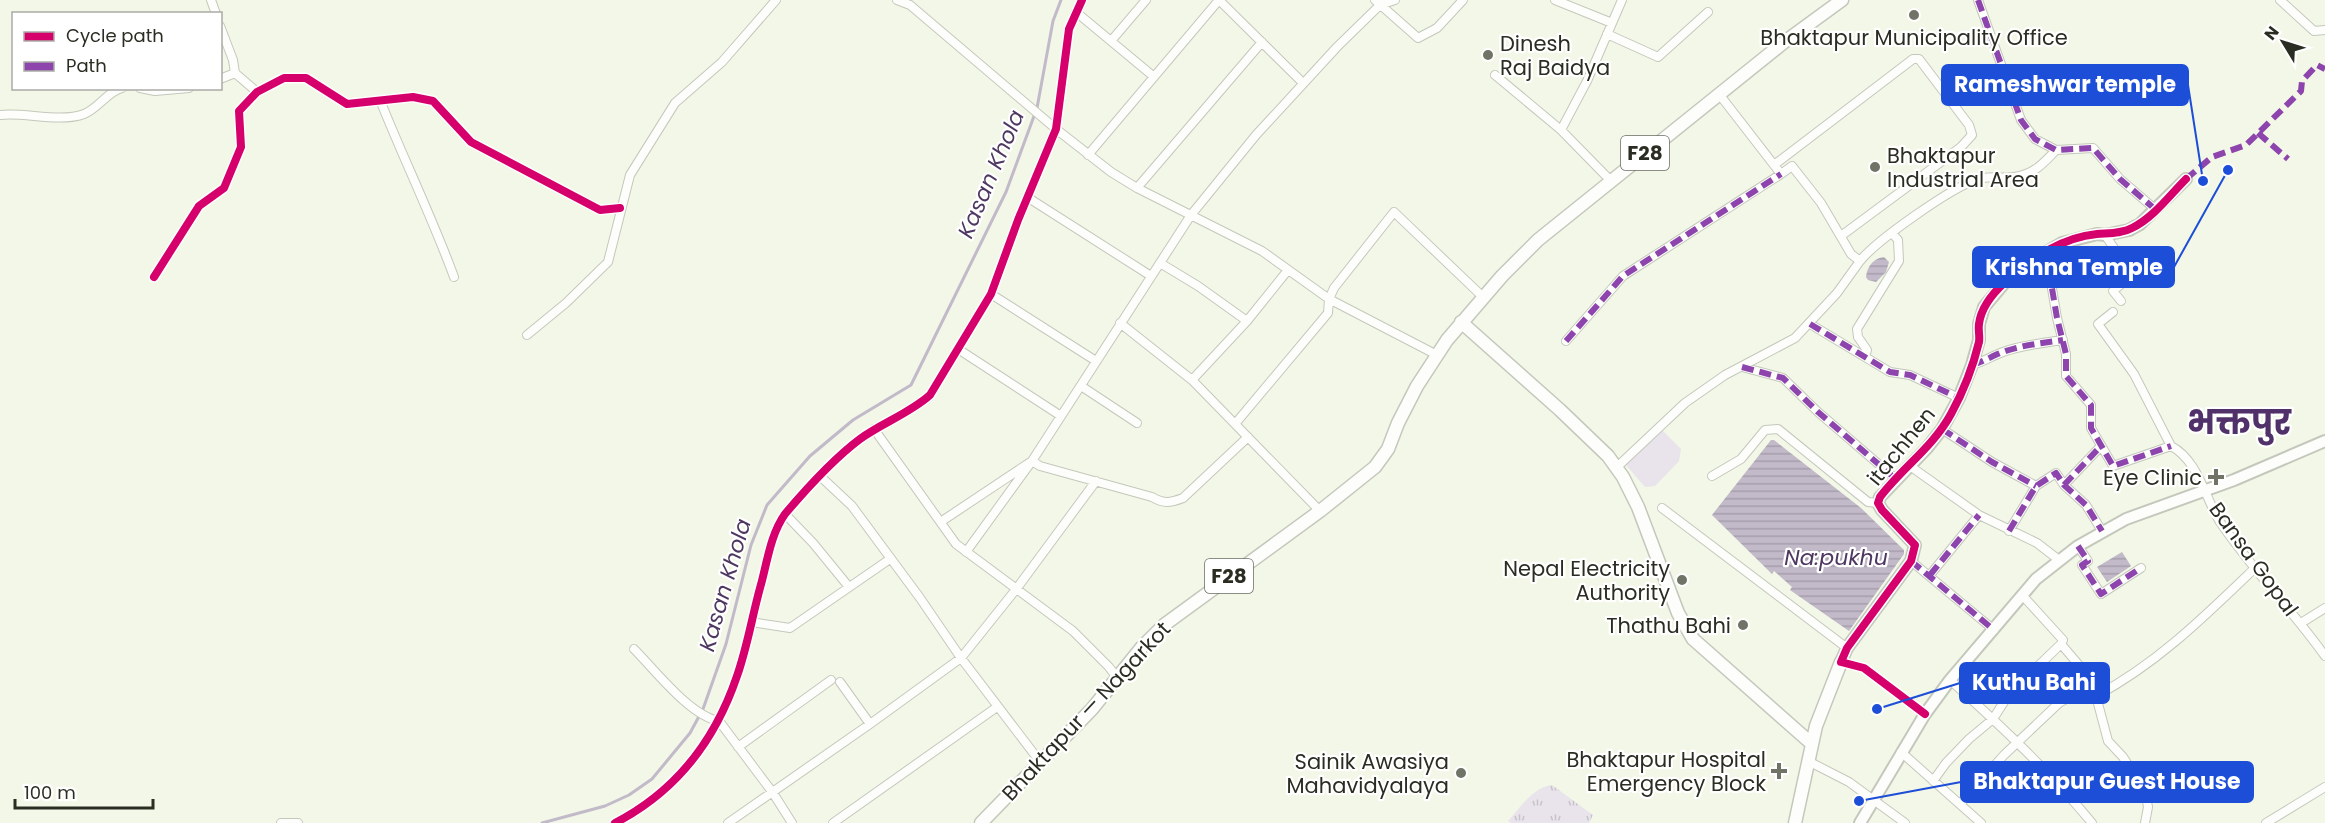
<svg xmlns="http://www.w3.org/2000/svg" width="2325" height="823" font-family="Poppins,'Noto Sans Devanagari',sans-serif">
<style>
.grass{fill:url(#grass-tufts)}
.park{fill:#e9e3eb}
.water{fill:url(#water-rules)}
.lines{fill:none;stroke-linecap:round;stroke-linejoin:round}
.stream{stroke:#c2b9c9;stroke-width:3}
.street-casing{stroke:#c4c8bc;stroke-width:10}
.secondary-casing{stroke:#c4c8bc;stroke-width:14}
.primary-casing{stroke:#c4c8bc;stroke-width:15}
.street{stroke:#fdfefb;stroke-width:8}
.secondary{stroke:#fdfefb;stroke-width:10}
.primary{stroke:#fdfefb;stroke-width:12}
.quiet{stroke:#8e44ad;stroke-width:6;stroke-dasharray:12 6;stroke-linecap:butt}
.cycleway-casing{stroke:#fff;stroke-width:11}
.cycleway{stroke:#d6006c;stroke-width:8}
.poi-dot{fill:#707467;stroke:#fff;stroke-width:2}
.labels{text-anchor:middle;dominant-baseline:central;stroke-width:4.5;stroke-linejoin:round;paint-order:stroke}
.shield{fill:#fff;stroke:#6a6c64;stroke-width:1.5}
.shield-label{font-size:20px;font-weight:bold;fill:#2a2d22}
.poi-label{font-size:21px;fill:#2a2d22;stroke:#fff;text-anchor:end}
.street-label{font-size:21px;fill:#2a2d22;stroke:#fff}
.water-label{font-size:22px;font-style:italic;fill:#4e3761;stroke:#fff}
.town-label{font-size:33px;font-weight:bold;fill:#51316a;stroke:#fff}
.leader{fill:none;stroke:#1d4ed8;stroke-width:2}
.callout-dot{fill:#1d4ed8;stroke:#fff;stroke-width:2}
.callout{fill:#1d4ed8;stroke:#1d4ed8;stroke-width:2}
.callout-label{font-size:22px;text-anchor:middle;font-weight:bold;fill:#fff}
</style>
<defs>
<pattern id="grass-tufts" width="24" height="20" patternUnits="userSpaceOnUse" patternTransform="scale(1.5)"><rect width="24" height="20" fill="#e9e3eb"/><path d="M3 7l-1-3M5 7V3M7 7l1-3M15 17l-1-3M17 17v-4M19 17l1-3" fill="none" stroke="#c8c3c9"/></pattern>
<pattern id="water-rules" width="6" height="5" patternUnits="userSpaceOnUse" patternTransform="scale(1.5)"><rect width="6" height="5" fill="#c2b9c9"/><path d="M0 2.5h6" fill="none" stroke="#a79fac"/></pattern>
</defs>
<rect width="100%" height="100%" fill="#f2f7e7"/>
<path class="grass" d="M1552,785L1593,815L1589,823H1511L1508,821C1520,808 1533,787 1552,785Z"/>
<path class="park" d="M1662,430L1681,449L1679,461L1655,486L1645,487L1626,465Z"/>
<path class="water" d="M1884,257L1889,262L1886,272L1876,282L1868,280L1866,277C1867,267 1873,258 1884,257Z
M1771,440H1774L1861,508L1904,550V554L1849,631L1790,590L1792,587L1774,571L1772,574L1712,515Z
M2122,552L2131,566L2107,582L2097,567Z"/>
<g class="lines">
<path class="stream" d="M542,823L605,806L629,795L652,779L690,733L703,709L726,644L751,545L767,505L810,456L853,420L911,385L1006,192L1037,108L1053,21L1061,0"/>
<defs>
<path id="street" d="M211,0L216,14
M897,0L910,5L1056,129L1111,172L1137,188L1262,251L1329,299L1437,355
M1375,0L1418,38L1437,28L1463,0
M1555,0L1612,23
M1978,0L2021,120L2035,139L2056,150L2093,148L2120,179L2156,210
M2280,0L2314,31L2325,30
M1076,12L1153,76
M220,26L233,60L235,73L257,92
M1607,34L1658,57L1708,12
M1111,41L1146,0
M1495,75L1561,130L1610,180
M220,79L235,73
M140,88L155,91L189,88
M380,100C404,160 432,217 454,277
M0,115C25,112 60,123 84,114C99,108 107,92 122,88
M1561,130L1587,81L1622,0
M1088,155L1219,0L1303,83
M1774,165L1913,59H1919L1969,125L1972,135L1961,147L1841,236
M1137,188L1262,42
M1027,197L1151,276
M2105,235L2127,267L2124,282L2113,291L2121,301
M2046,253L2057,318L2066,354V376L2091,405V428L2113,466L2171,446
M1860,261C1877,240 1952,187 1978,179C1990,175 2002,179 2014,177C2033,175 2044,163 2056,150
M1160,263L1198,286L1247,321
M154,277L199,206L224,188L241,147L239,111L257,92L284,78H306L347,104L413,97L433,101L471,142L600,210L620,208
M991,294L1096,361
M2113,312L2098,324L2134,374L2171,446C2198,460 2205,498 2220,522C2252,569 2292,610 2325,656
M1120,323L1192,380L1320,511
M1810,324L1890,372L1910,375L1959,398
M527,335L566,303L608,262L630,175L675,103L722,62L776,0
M1566,341L1623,276L1781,174
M958,349L1061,416
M1865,357L1867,350L1858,337L1857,329L1899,261L1898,240L1892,233
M1972,365C1983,362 1992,356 2003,352C2022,345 2043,343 2063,340
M1742,367L1783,378L1818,412L1897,480
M1192,380L1247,321L1288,270
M1081,386L1137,423
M1235,424L1328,313L1329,299L1334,288L1394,212L1483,297
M874,429L956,544L1073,631L1109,667L1118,679
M1942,429L1992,462L2036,486
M1910,466L1979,515L2037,543L2059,560
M1617,467L1685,403L1725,375L1795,338L1837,293L1860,261L1851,254L1821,203L1792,166L1781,174L1719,94
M820,476L852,506L920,598L961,658L1041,763
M1712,476L1741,459L1765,430L1778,429L1868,502L1878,503
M2064,485L2101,446
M1662,508L1847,648
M785,514L813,543L849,587
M942,521L1032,461L1040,466L1152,497C1164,504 1170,503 1183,498L1248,437
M2009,531L2036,486L2056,473L2064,485L2086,505L2102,531
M2078,546L2088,561L2082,565L2101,594L2141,568
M966,552L1032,461L1191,215L1256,135L1337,47L1380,5L1395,0
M1911,561L1994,630
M1930,575L1979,515
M2023,596L2063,640L2061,644L2078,664L2096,696C2158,663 2206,615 2256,567
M751,622L790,628L890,559
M2301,623L2325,608
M634,649C655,670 690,716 719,721L773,793L792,823
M1841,662L1864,668L1925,714
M1950,680C2000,725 2049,771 2092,823
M840,682L870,724
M2096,696L2108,741L2123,757L2145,791L2148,807L2145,823
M738,747L831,680
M1901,752L1981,823
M1808,761L1849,782L1905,823
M1933,781L1946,763L1969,739L1993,719L2009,694L2061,644
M1960,804L2004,755L2059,703L2077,693L2093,688
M281,823H298
M615,823C675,792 715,741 737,676C747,648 752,617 760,588C767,564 770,535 785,514C807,488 832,460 860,439C882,423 910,413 930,395L991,294L1018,220L1056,129L1069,29L1082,0
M728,823L870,724L961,658L1017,588L1096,481
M833,823L997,707
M2266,823L2325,787"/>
<path id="secondary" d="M1841,662L1847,648L1911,561L1915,545L1882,510L1878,503L1880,497L1927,448L1942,429L1959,398L1972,365L1979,340V324L1984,307L2005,282L2033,260L2062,243L2097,234L2105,235L2129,230L2140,224L2186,179
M1860,823L1925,714L1950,680L2036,579L2078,546L2126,519L2234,480L2325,441"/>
<path id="primary" d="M1461,322L1560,410L1608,456L1623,477L1638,507L1678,613L1693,639L1812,744
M981,823L1092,709L1142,647L1164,625L1320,511L1375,467L1388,449L1398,423L1417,386L1447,340L1502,276L1538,240L1783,43L1842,0
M1795,823L1816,726L1841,662"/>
</defs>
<use href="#street" class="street-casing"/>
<use href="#secondary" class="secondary-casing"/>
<use href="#primary" class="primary-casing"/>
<use href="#street" class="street"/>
<use href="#secondary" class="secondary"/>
<use href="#primary" class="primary"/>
<path class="quiet" d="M1978,0L2021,120L2035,139L2056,150L2093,148L2120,179L2156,210
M2258,133L2288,159
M2186,179L2212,157L2246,145L2301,91L2302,81L2317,65L2325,69
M2046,253L2057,318L2066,354V376L2091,405V428L2113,466L2171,446
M1810,324L1890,372L1910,375L1959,398
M1566,341L1623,276L1781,174
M1972,365C1983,362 1992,356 2003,352C2022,345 2043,343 2063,340
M1742,367L1783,378L1818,412L1897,480
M1942,429L1992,462L2036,486
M2064,485L2101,446
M2009,531L2036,486L2056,473L2064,485L2086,505L2102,531
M2078,546L2088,561L2082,565L2101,594L2141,568
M1911,561L1994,630
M1930,575L1979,515"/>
<defs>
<path id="cycleway" d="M154,277L199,206L224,188L241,147L239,111L257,92L284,78H306L347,104L413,97L433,101L471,142L600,210L620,208
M1925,714L1864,668L1841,662L1847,648L1911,561L1915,545L1882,510L1878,503L1880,497C1902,468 1933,447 1951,414C1963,392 1973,367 1979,342C1980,336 1978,330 1979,324C1981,307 1993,293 2005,282C2029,259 2063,237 2097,234C2108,233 2121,234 2132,228C2153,218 2169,196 2186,179
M615,823C675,792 715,741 737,676C747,648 752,617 760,588C767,564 770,535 785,514C807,488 832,460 860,439C882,423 910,413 930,395L991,294L1018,220L1056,129L1069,29L1082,0"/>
</defs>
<use href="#cycleway" class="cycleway-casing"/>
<use href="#cycleway" class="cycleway"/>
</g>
<g class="poi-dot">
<circle cx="1914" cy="15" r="6"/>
<circle cx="1488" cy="55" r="6"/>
<circle cx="1875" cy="167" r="6"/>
<path d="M2213 468h6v6h6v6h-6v6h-6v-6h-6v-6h6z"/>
<circle cx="1682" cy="580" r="6"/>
<circle cx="1743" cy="625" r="6"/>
<path d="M1776 762h6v6h6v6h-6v6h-6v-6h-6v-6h6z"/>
<circle cx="1461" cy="773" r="6"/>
</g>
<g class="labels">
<g class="shield">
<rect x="1621" y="136" width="48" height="34" rx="4.5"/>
<rect x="1205" y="559" width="48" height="34" rx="4.5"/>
</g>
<g class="shield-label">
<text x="1645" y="153">F28</text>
<text x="1229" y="576">F28</text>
</g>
<g class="poi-label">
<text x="1914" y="37" text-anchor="middle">Bhaktapur Municipality Office</text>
<text x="1500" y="43" text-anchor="start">Dinesh<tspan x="1500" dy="24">Raj Baidya</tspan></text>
<text x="1887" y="155" text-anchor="start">Bhaktapur<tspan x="1887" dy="24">Industrial Area</tspan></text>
<text x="2202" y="477">Eye Clinic</text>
<text x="1670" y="568">Nepal Electricity<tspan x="1670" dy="24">Authority</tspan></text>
<text x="1731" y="625">Thathu Bahi</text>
<text x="1766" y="759">Bhaktapur Hospital<tspan x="1766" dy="24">Emergency Block</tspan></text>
<text x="1449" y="761">Sainik Awasiya<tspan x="1449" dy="24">Mahavidyalaya</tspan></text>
</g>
<g class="street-label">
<text transform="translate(1901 446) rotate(-51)">itachhen</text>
<text transform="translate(2254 559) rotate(54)">Bansa Gopal</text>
<text transform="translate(1086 711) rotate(-47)">Bhaktapur — Nagarkot</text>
</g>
<g class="water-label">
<text transform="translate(991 174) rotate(-67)">Kasan Khola</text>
<text x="1836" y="557">Na:pukhu</text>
<text transform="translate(725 585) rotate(-74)">Kasan Khola</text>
</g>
<g class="town-label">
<text x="2239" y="422">भक्तपुर</text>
</g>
</g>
<path class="leader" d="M2203 181L2188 85M2228 170L2174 267M1877 709L1960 683M1859 801L1961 782"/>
<g class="callout-dot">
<circle cx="2203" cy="181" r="6"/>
<circle cx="2228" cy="170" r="6"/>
<circle cx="1877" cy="709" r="6"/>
<circle cx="1859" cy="801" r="6"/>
</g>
<g class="callout">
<rect x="1942" y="65" width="246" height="40" rx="6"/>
<rect x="1973" y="247" width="201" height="40" rx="6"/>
<rect x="1960" y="663" width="149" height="40" rx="6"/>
<rect x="1961" y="762" width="292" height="40" rx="6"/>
</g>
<g class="callout-label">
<text x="2065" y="92">Rameshwar temple</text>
<text x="2074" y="275">Krishna Temple</text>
<text x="2034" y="690">Kuthu Bahi</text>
<text x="2107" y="789">Bhaktapur Guest House</text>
</g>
<rect x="12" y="12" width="210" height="78" fill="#ffffff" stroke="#aaaba7" stroke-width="1.5"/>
<rect x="24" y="32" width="30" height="9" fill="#d6006c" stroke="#aaaba7" stroke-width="1.5"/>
<text x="66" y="42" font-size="18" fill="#2a2d22">Cycle path</text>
<rect x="24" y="62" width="30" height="9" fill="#8e44ad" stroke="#aaaba7" stroke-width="1.5"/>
<text x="66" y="72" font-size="18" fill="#2a2d22">Path</text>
<g transform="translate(2283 42) rotate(308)" stroke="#ffffff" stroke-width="4.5" paint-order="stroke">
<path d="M0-4.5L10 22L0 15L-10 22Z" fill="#2a2d22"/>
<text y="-9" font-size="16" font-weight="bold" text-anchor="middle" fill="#2a2d22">N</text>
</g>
<path d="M15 799v9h138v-9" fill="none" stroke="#2a2d22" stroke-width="3"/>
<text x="24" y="799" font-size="18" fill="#2a2d22" stroke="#ffffff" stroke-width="4.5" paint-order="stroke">100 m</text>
</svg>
